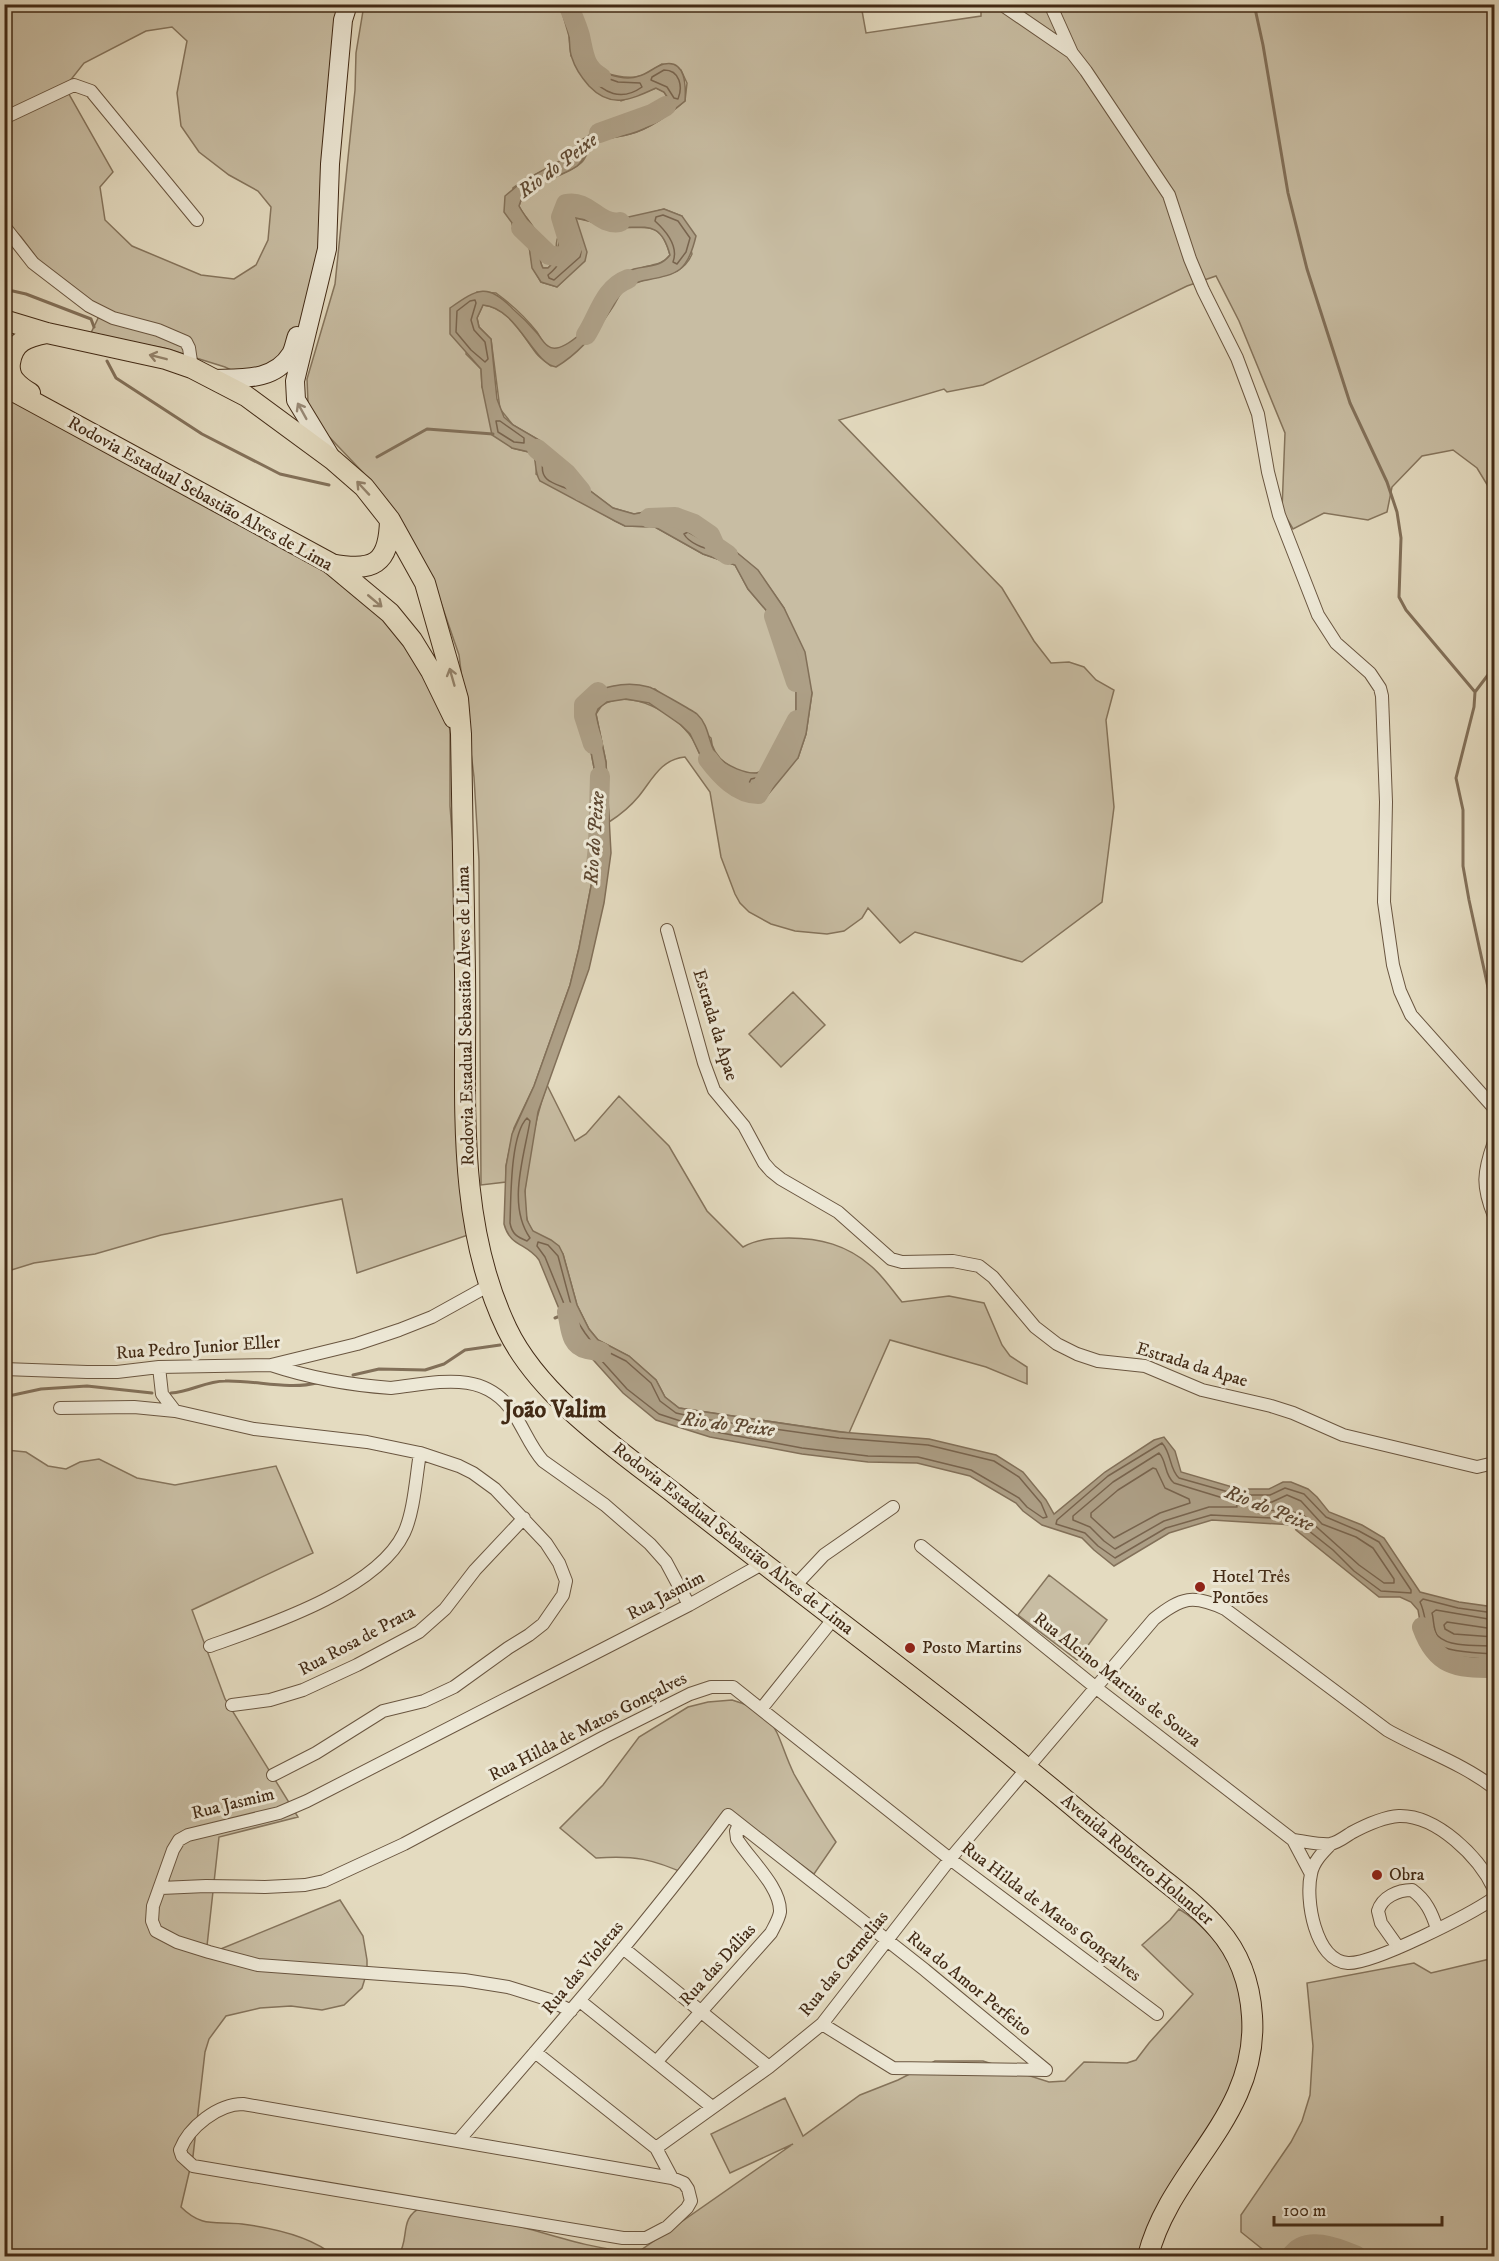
<svg xmlns="http://www.w3.org/2000/svg" width="1499" height="2261" font-family="'IM FELL DW Pica',serif">
<style>
.green{fill:#c8bda3;stroke:#85745c;stroke-width:1.5;fill-rule:evenodd}
.water{fill:#ad9f86;stroke:#827059;stroke-width:1.5}
.lines{fill:none;stroke-linecap:round;stroke-linejoin:round}
.shore{stroke:#78644e;stroke-width:1.5}
.stream{stroke:#827059;stroke-width:3}
.river{stroke:#ad9f86;stroke-width:20}
.minor-casing{stroke:#6a5640;stroke-width:14}
.secondary-casing{stroke:#422a15;stroke-width:20}
.primary-casing{stroke:#422a15;stroke-width:22}
.minor{stroke:#ede8d6;stroke-width:12}
.secondary{stroke:#ede8d6;stroke-width:18}
.primary{stroke:#e4dbc0;stroke-width:20}
.oneway{stroke:#93826a}
.oneway2{stroke:#988976}
.poi-dot{fill:#8f2418;stroke:#ede8d6;stroke-width:2}
.labels{text-anchor:middle;dominant-baseline:central;stroke-width:6;stroke-linejoin:round;paint-order:stroke}
.street-label{font-size:18px;fill:#422a15;stroke:#ede8d6}
.poi-label{font-size:18px;fill:#422a15;stroke:#ede8d6;text-anchor:start}
.water-label{font-size:20px;font-style:italic;fill:#5d4731;stroke:#ede8d6}
.district-label{font-size:24px;font-weight:bold;fill:#422a15;stroke:#ede8d6}
</style>
<rect width="100%" height="100%" fill="#e4dbc0"/>
<filter id="stains"><feTurbulence type="fractalNoise" baseFrequency=".00333" numOctaves="4"/><feColorMatrix values="0 0 0 0 .2 0 0 0 0 .09 0 0 0 0 .02 0 0 0 .5 -.17"/></filter>
<radialGradient id="worn" r=".72"><stop offset=".6" stop-color="#630" stop-opacity="0"/><stop offset="1" stop-color="#630" stop-opacity=".3"/></radialGradient>
<path class="green" d="M981,4L1494,5V496L1477,468L1453,450L1422,456L1392,487L1387,512L1368,520L1324,513L1293,529L1282,510L1285,433L1239,321L1216,276L1187,286L983,385L947,392L944,389L839,420L1002,588L1034,641L1051,663L1069,662L1084,667L1096,680L1114,690L1106,720L1114,807L1102,902L1022,962L915,932L900,943L868,908L862,918L844,931L827,934L795,931L771,924L749,912L740,903L735,894L721,857L710,792L685,757C661,759 652,780 639,796C630,807 620,815 609,822L606,762L596,714L602,705C631,688 675,713 692,738C698,746 700,760 707,767C717,777 736,783 748,790L798,758L806,734L812,693L784,608L758,571L729,546L661,509L634,514L613,508L560,468L539,440L513,425L500,409L491,339L479,327L477,318L483,305C509,307 522,335 536,353C540,358 546,362 551,366C570,348 592,332 609,312C617,303 618,293 628,286C650,274 681,281 692,254L682,216L664,209L631,218L604,217L579,205C573,214 560,230 557,240C554,252 561,256 548,268H543C537,259 540,242 535,230C531,222 523,215 519,206C526,178 562,181 581,163C587,158 587,149 594,144C605,137 618,138 630,134C649,129 670,114 685,101L687,83L681,70L662,64C655,68 645,76 636,77C618,79 590,71 582,53L579,12L575,5H861L866,33L981,16Z
M4,5H345L315,298L285,361L249,379L225,367L164,348L90,335L101,312L49,274L21,237L5,221ZM172,27L187,41L177,93L181,126L199,152L229,175L258,191L271,207L268,240L256,265L234,279L201,275L132,246L105,220L100,187L113,172L65,87L84,63L146,31Z
M364,5H560L569,36L571,56L621,101L656,88L664,92L668,98C660,113 637,123 621,125L558,163L523,181L513,188L512,225L520,231L529,246L533,268L541,282L557,287L565,279L575,218C590,221 603,225 618,227C647,230 660,218 670,255C662,265 655,264 644,267C632,271 618,284 607,291C607,307 597,315 587,326C579,335 566,351 553,349C545,348 541,338 537,332C526,318 511,304 496,293L477,292L466,354L481,369L482,387L512,448L533,453L537,463L536,474L615,521L625,526L655,527L703,554L735,565L748,589L771,616L779,627L796,689V715L794,725L774,767C768,768 762,772 756,773C736,775 712,758 711,738L655,689L615,686L593,693L582,705L600,799L601,835L579,948L570,985L534,1086L514,1128L506,1166V1182L481,1185L479,861L474,777L459,655L439,597L372,482L316,423L308,402L307,379L335,284L355,90L356,53Z
M4,393L341,579L407,642L446,713L450,730V806L454,858L468,1235L357,1273L342,1199L161,1235L95,1254L34,1263L5,1272Z
M793,992L825,1025L781,1067L749,1034Z
M547,1085L575,1141L586,1134L619,1096L669,1146L707,1211L743,1247C757,1239 773,1238 789,1238C820,1238 847,1245 871,1266C883,1276 892,1290 902,1302L949,1296L984,1303L1002,1345L1010,1356L1027,1367V1384L986,1367L890,1340L849,1433L679,1408L665,1397L656,1380L629,1356L598,1340L589,1329L577,1305L563,1254C554,1238 538,1239 531,1229C514,1203 537,1113 547,1085Z
M6,1450L26,1452L48,1466L66,1469L80,1462L99,1459L137,1478L175,1485L276,1466L313,1553L192,1610L225,1699L298,1817L219,1837L206,1955L340,1900L363,1936L367,1960V1972L362,1988L344,2005L322,2010L291,2006L260,2008L226,2016L209,2039L205,2052L193,2156L181,2207C202,2228 215,2221 242,2224C272,2228 311,2236 334,2256H5V1451Z
M1049,1575L1107,1620L1077,1660L1018,1615Z
M732,1700C781,1714 775,1735 794,1774C807,1797 821,1820 836,1842L814,1874L733,1814L688,1875C653,1859 634,1855 596,1858L560,1828L603,1785L639,1737L688,1707L708,1702Z
M1179,1909C1203,1923 1227,1953 1240,1978C1249,1994 1253,2014 1259,2031L1146,2256H398C411,2238 397,2219 423,2206C449,2211 476,2214 501,2221C546,2233 591,2250 638,2252L793,2144L730,2173L711,2134L785,2098L803,2136L860,2095L898,2080L935,2061H983L1049,2082L1065,2081L1084,2062L1127,2063L1136,2060L1149,2043L1193,1994L1142,1945L1170,1920Z
M1494,1958V2256H1271L1241,2232V2215L1291,2142L1302,2121L1310,2095L1313,2046L1307,1983L1414,1963L1431,1973Z"/>
<path class="water" d="M560,5H575C584,20 580,52 584,58C595,72 623,82 639,76C648,74 655,66 664,64C686,59 686,87 685,101C669,114 650,129 630,134C619,137 608,137 598,142C587,147 586,159 577,166C557,180 525,180 519,206C526,219 537,229 540,244C541,253 538,260 543,268H548C566,252 552,223 571,205H579L604,217L624,218L664,209L682,216L696,236C687,274 677,274 642,281C635,283 626,286 621,291C616,296 614,305 610,311C596,333 578,354 556,367C533,364 518,308 483,305L477,318L479,327L491,339L497,399L504,417L513,425L539,440L560,468L613,508L634,514L661,509L729,546L758,570L784,608L805,652L812,693L806,734L798,758L766,797L761,798L706,767L690,734L681,725L649,703L626,699L607,702L598,709L596,714L606,762L611,853L604,903L589,969L538,1112L525,1191L527,1220L533,1231L551,1240L559,1246L563,1254L577,1305L589,1329L598,1340L629,1356L656,1380L665,1397L679,1408L840,1432L929,1439L996,1455L1023,1472L1046,1500L1054,1514L1105,1472L1154,1440L1164,1437L1175,1451L1181,1472L1239,1489H1269L1283,1482H1291L1308,1489L1317,1497L1329,1512L1362,1525L1384,1538L1420,1592L1459,1602L1494,1607V1660L1448,1656L1429,1647L1423,1638L1418,1610L1411,1602L1400,1597H1379L1296,1530L1294,1525L1212,1520L1169,1533L1114,1566L1094,1550L1082,1538L1042,1525L1023,1511L1016,1503L970,1476L917,1463L868,1462L802,1454L710,1437L656,1420L623,1393L569,1333L539,1260C527,1243 510,1247 504,1224L506,1166L512,1134L534,1086L570,985L579,948L601,835L600,799L582,705C594,685 628,681 649,687C653,688 693,711 697,714C711,727 708,748 719,758C728,766 745,774 757,773C763,772 768,768 774,767L794,725L796,715V689L779,627L771,616L748,589L735,565L703,554L655,527L625,526L615,521L540,481C534,472 537,463 533,453L512,448L492,435L482,387L481,369L450,334V308C478,288 488,283 513,309C521,316 529,324 536,332C540,336 543,343 548,346C562,358 602,315 607,303C608,298 607,290 608,285C616,278 624,272 634,269C648,265 660,268 670,255C660,217 642,230 613,227C601,226 589,220 576,218L587,252L585,261L557,287L541,282L532,268L529,246L504,212L505,196L523,181L569,156L580,141L594,132L635,122L666,102L668,98L664,92L656,88C630,100 611,109 589,86C582,78 575,68 572,58C569,51 570,43 569,35C567,25 563,14 560,5Z"/>
<g class="lines">
<path class="shore" d="M664,70C680,70 683,87 678,99L674,98L667,87L651,80L652,77Z
M590,72L618,82L640,83L642,87C621,102 604,93 589,76Z
M663,215L678,221L690,238L686,252L677,264L673,262C679,246 666,231 655,221L656,217Z
M569,224L572,226L581,252L580,257L554,280L549,278L548,275C567,260 562,248 566,226Z
M475,300L476,303L471,320L474,330L485,342L488,359L485,362L471,350L456,332L457,311L470,301Z
M496,421H500L524,438V443L514,442L498,432Z
M543,462H548L555,472L571,484V488L568,489C553,483 539,481 543,462Z
M688,532L712,545L713,549C705,550 688,542 684,534Z
M772,774L774,778L763,791L749,783L751,779Z
M527,1118L530,1121C524,1157 507,1205 530,1238L527,1241C517,1237 512,1234 510,1223C511,1199 510,1135 527,1118Z
M538,1242L548,1245L558,1256L574,1316L585,1333L594,1345L626,1361L651,1383L660,1401L676,1413L703,1419L839,1438L928,1445L994,1461L1019,1477L1041,1503L1047,1517L1043,1518L1027,1507L1019,1498L971,1470L918,1457L868,1456L802,1448L711,1431L659,1414L627,1389L575,1331L545,1257L537,1246Z
M1162,1443C1172,1454 1169,1469 1179,1478L1239,1495H1270L1285,1488L1304,1494L1326,1517L1359,1531L1379,1542L1411,1590V1593L1381,1591L1354,1571L1333,1550L1294,1519L1211,1515L1166,1528L1115,1558L1098,1546L1085,1533L1056,1524L1057,1520L1108,1476Z
M1159,1453C1167,1461 1164,1475 1174,1483L1236,1502L1237,1507H1209L1164,1521L1115,1549L1104,1541L1090,1527L1073,1520V1516L1113,1482Z
M1153,1468L1156,1469L1165,1488L1189,1499L1190,1503L1160,1513L1114,1538L1091,1517V1513L1118,1490Z
M1287,1495L1301,1501L1322,1524L1356,1537L1373,1548L1394,1579V1583H1384L1359,1565L1301,1513L1254,1509L1252,1507L1254,1503L1272,1502Z
M1494,1613L1458,1608L1423,1599L1420,1602C1425,1612 1425,1623 1428,1634C1435,1654 1477,1652 1494,1654
M1494,1620L1436,1610L1432,1613C1434,1619 1433,1632 1438,1636C1450,1648 1479,1645 1494,1646
M1494,1629L1447,1622L1444,1625L1445,1629L1454,1634L1494,1637"/>
<path class="stream" d="M1254,4L1263,45L1288,193L1307,269L1350,403L1387,482L1397,512L1401,538L1399,597L1406,610L1475,692
M4,289L26,294L91,319L94,327
M107,361L116,378L202,434L280,474L329,485
M377,457L427,429L493,434
M1494,667L1475,692L1474,707L1456,778L1463,810V866L1469,900L1494,1015
M555,1318L565,1314
M353,1375L379,1369L425,1370L444,1364L465,1350L500,1345
M171,1393C190,1392 206,1381 225,1381C255,1380 288,1390 317,1383
M4,1397L41,1389L87,1386L152,1393"/>
<path class="river" d="M568,4C572,15 577,25 580,36C584,53 584,68 601,77
M599,133L652,114L666,106
M521,228L549,255L561,257L571,250L561,217L566,204C589,199 598,226 620,222
M586,335C599,315 604,288 628,279
M537,449L567,474L581,491
M649,518L675,517L694,524L710,535L715,546L728,555
M774,616L796,682
M593,744L584,716V705L598,692
M708,759C720,775 737,794 758,794L797,720
M595,875L598,846L600,776
M567,1312C571,1326 569,1345 587,1349C592,1350 596,1350 601,1352
M1422,1627C1436,1666 1456,1668 1494,1668
M1291,2256C1306,2234 1338,2248 1357,2256"/>
<defs>
<path id="minor" d="M1001,4L1071,52
M1050,4L1072,53L1086,71L1169,195L1190,259L1203,290L1237,358L1258,414L1268,472L1279,515L1318,615L1336,643L1370,673L1380,688L1382,696L1386,802L1384,902L1393,965L1400,991L1411,1015L1494,1108
M4,118L74,85L91,91L197,220
M4,226L33,263L89,306L113,318L158,330L186,342L189,348L192,368
M667,930L704,1063L714,1090L744,1126L764,1163L771,1171L781,1179L838,1212L891,1259L902,1262L953,1261L979,1266L993,1277L1035,1327L1057,1344L1077,1354L1098,1361L1145,1366L1202,1390L1271,1406L1293,1413L1343,1435L1477,1467L1494,1463
M1494,1142C1483,1173 1482,1186 1494,1216
M271,1365C310,1378 350,1385 391,1388C436,1383 485,1368 514,1414C524,1429 531,1448 543,1461L605,1505L650,1544L666,1562L689,1605
M159,1367L162,1394L175,1411
M4,1369L87,1372H117L159,1367L271,1365L357,1344L399,1330L432,1317L488,1286
M60,1408L134,1407L175,1411L254,1429L367,1442L420,1453L459,1466L473,1473L495,1489L546,1543L559,1563L566,1581L563,1595L543,1624L529,1635L508,1648L454,1687L424,1701L383,1711L316,1753L273,1775
M921,1546L1095,1687L1293,1840L1311,1874
M793,1588L824,1555L893,1507
M210,1646C266,1626 377,1590 404,1533C414,1512 416,1477 420,1453
M232,1705L270,1700L303,1690L357,1665L419,1632L445,1609L475,1570L524,1518
M762,1708L834,1618
M1293,1840C1304,1841 1319,1845 1330,1844C1337,1843 1345,1837 1351,1833C1364,1826 1384,1817 1399,1816C1437,1815 1479,1857 1494,1889
M1331,1844C1323,1852 1313,1862 1311,1874C1305,1899 1315,1961 1348,1963C1374,1964 1471,1914 1494,1898
M161,1888L206,1886L265,1887L305,1885L324,1881L404,1844L604,1737L690,1694L711,1687H733L950,1859L1157,2014
M1398,1947L1381,1923L1378,1911C1382,1897 1398,1890 1412,1890C1426,1900 1432,1913 1437,1929
M623,1948L769,2067
M580,2001L712,2107
M571,2011L550,2000L508,1987L464,1980L258,1965L209,1952L177,1942L156,1931L152,1921L153,1906L173,1850L179,1840L188,1835L279,1813L307,1801L689,1605L762,1564
M822,2024L893,2068L1046,2070
M535,2052L656,2148L672,2178L684,2183L688,2189L691,2201L687,2208L667,2227L646,2238H623L193,2166L182,2156L180,2150C189,2127 218,2104 243,2104L672,2178
M657,2061L771,1933C774,1927 779,1919 780,1912C781,1887 749,1859 737,1839L736,1831L739,1824
M459,2140C551,2034 644,1928 728,1815L925,1970L1046,2070
M656,2148L769,2067L822,2024L950,1859L1154,1619C1182,1597 1193,1594 1225,1609L1387,1730C1422,1750 1462,1763 1494,1788"/>
<path id="secondary" d="M212,379C240,378 274,382 291,354C294,349 295,341 297,336
M330,456L296,400L295,381L327,249L330,164L343,20L348,4"/>
<path id="primary" d="M4,320L47,333L166,359L192,368L246,396L333,460L364,487L390,520L425,583L458,699L461,734C462,814 464,893 465,973C467,1091 454,1219 507,1329C539,1396 617,1449 675,1494C812,1603 953,1705 1087,1818C1112,1838 1136,1858 1161,1878C1181,1894 1201,1909 1218,1929C1239,1953 1250,1984 1252,2016C1259,2116 1170,2168 1148,2256
M4,386L330,563L390,613L412,640L431,671L454,718
M30,393C25,390 19,386 15,381C11,377 9,369 10,363C13,341 27,337 47,333
M331,564C373,572 389,565 390,520"/>
</defs>
<use href="#minor" class="minor-casing"/>
<use href="#secondary" class="secondary-casing"/>
<use href="#primary" class="primary-casing"/>
<use href="#minor" class="minor"/>
<use href="#secondary" class="secondary"/>
<use href="#primary" class="primary"/>
</g>
<defs><path id="oneway-shaft" d="M-6 0H5M1.5-3L5.5 0L1.5 3" fill="none" stroke-width="1.6" stroke-linecap="round" stroke-linejoin="round" transform="scale(1.5)"/></defs>
<g class="oneway">
<use href="#oneway-shaft" transform="translate(158 357) rotate(-166)"/>
<use href="#oneway-shaft" transform="translate(363 488) rotate(-133)"/>
<use href="#oneway-shaft" transform="translate(375 601) rotate(40)"/>
<use href="#oneway-shaft" transform="translate(452 677) rotate(-106)"/>
</g>
<use class="oneway2" href="#oneway-shaft" transform="translate(302 411) rotate(-119)"/>
<g class="poi-dot">
<circle cx="1200" cy="1587" r="6"/>
<circle cx="910" cy="1648" r="6"/>
<circle cx="1377" cy="1875" r="6"/>
</g>
<g class="labels">
<g class="street-label">
<text transform="translate(200 494) rotate(29)">Rodovia Estadual Sebastião Alves de Lima</text>
<text transform="translate(466 1016) rotate(-91)">Rodovia Estadual Sebastião Alves de Lima</text>
<text transform="translate(715 1025) rotate(73)">Estrada da Apae</text>
<text transform="translate(198 1348) rotate(-4)">Rua Pedro Junior Eller</text>
<text transform="translate(1192 1365) rotate(17)">Estrada da Apae</text>
<text transform="translate(733 1539) rotate(38)">Rodovia Estadual Sebastião Alves de Lima</text>
<text transform="translate(666 1596) rotate(-28)">Rua Jasmim</text>
<text transform="translate(357 1641) rotate(-28)">Rua Rosa de Prata</text>
<text transform="translate(1117 1680) rotate(38)">Rua Alcino Martins de Souza</text>
<text transform="translate(588 1727) rotate(-27)">Rua Hilda de Matos Gonçalves</text>
<text transform="translate(233 1804) rotate(-14)">Rua Jasmim</text>
<text transform="translate(1137 1860) rotate(40)">Avenida Roberto Holunder</text>
<text transform="translate(1051 1912) rotate(37)">Rua Hilda de Matos Gonçalves</text>
<text transform="translate(844 1964) rotate(-51)">Rua das Carmelias</text>
<text transform="translate(718 1965) rotate(-48)">Rua das Dálias</text>
<text transform="translate(583 1968) rotate(-50)">Rua das Violetas</text>
<text transform="translate(969 1984) rotate(39)">Rua do Amor Perfeito</text>
</g>
<g class="poi-label">
<text x="1212" y="1577">Hotel Três<tspan x="1212" dy="21">Pontões</tspan></text>
<text x="922" y="1648">Posto Martins</text>
<text x="1389" y="1875">Obra</text>
</g>
<g class="water-label">
<text transform="translate(558 166) rotate(-37)">Rio do Peixe</text>
<text transform="translate(595 838) rotate(-86)">Rio do Peixe</text>
<text transform="translate(728 1425) rotate(7)">Rio do Peixe</text>
<text transform="translate(1269 1509) rotate(22)">Rio do Peixe</text>
</g>
<g class="district-label">
<text x="555" y="1410">João Valim</text>
</g>
</g>
<rect width="1499" height="2261" fill="none" stroke="#e4dbc0" stroke-width="24"/>
<rect x="6" y="6" width="1487" height="2249" fill="none" stroke="#422a15" stroke-width="3"/>
<rect x="12" y="12" width="1475" height="2237" fill="none" stroke="#422a15" stroke-width="1.5"/>
<path d="M1274 2216v9h168v-9" fill="none" stroke="#422a15" stroke-width="3"/>
<text x="1283" y="2216" font-size="18" fill="#422a15" stroke="#ede8d6" stroke-width="4.5" paint-order="stroke">100 m</text>
<rect width="100%" height="100%" filter="url(#stains)"/>
<rect width="100%" height="100%" fill="url(#worn)"/>
</svg>
